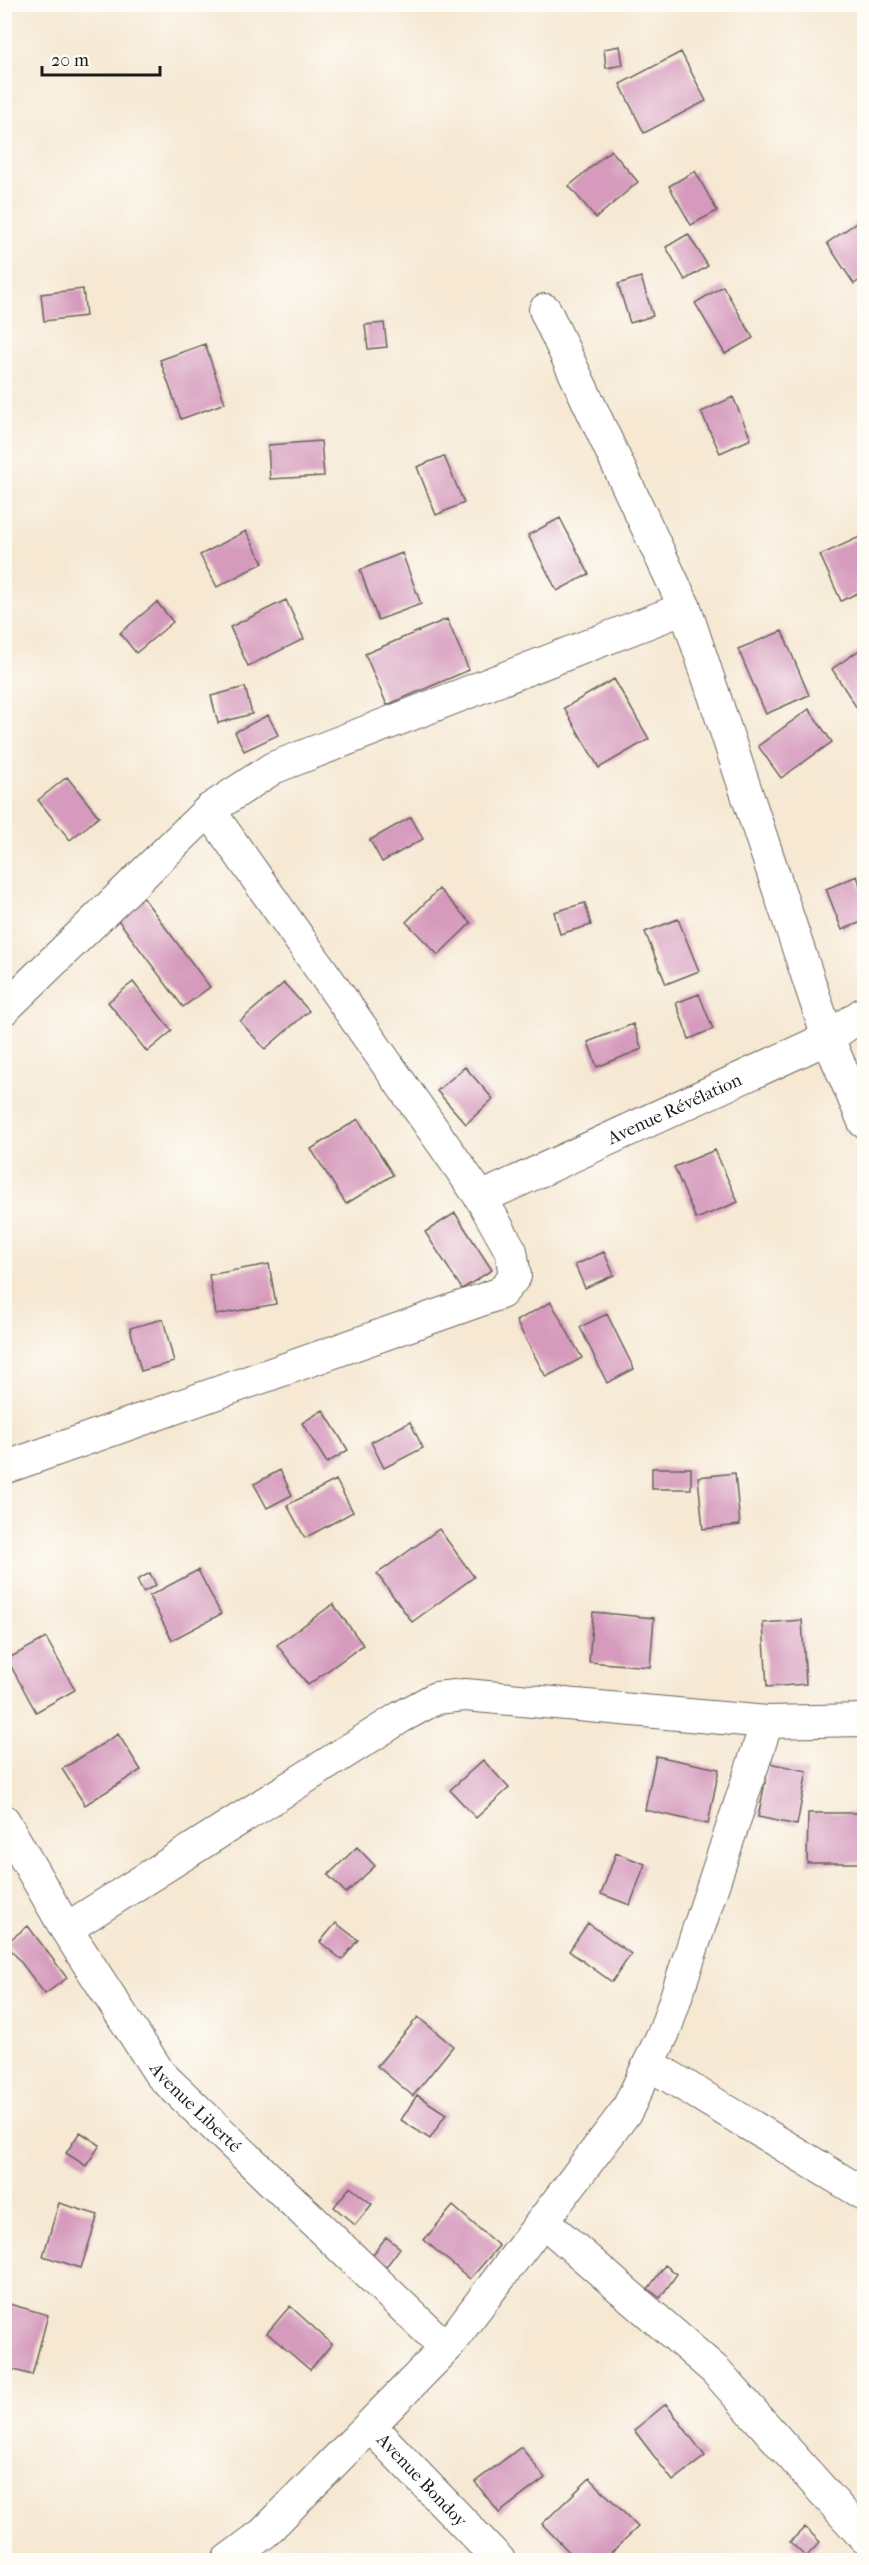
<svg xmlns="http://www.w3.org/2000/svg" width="869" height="2565" font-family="'IM FELL French Canon',serif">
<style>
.building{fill:#d59abc}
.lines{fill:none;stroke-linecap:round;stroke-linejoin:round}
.minor-casing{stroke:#68635c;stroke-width:34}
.minor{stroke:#fff;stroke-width:32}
.labels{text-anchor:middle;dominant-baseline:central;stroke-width:4.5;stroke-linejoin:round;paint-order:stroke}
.street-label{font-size:18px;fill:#1c1c1c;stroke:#fdfcf7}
</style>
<rect width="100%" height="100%" fill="#fdfcf7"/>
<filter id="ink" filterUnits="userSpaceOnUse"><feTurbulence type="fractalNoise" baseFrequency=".0167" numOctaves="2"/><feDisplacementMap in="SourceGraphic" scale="12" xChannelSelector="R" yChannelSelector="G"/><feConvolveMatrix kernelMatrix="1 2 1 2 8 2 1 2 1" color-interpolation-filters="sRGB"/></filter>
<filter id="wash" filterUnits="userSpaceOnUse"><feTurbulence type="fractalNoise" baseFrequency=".008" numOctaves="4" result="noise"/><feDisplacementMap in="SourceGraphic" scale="24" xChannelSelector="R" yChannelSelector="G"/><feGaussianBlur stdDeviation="1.35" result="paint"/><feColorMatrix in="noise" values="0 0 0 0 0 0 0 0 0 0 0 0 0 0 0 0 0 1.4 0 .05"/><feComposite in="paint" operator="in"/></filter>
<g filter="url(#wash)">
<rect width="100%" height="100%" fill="#f6e8d3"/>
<g id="blocks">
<path class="building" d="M620,46L623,65L606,68L604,49Z
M681,52L706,101L644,133L620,84Z
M611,150L638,182L596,218L569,186Z
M695,171L717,211L691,225L669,186Z
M862,219L864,223V277L854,284L827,243Z
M688,234L708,266L685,280L666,247Z
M641,277L653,316L630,323L618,284Z
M723,286L753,338L725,354L695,303Z
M83,289L86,316L44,321L41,294Z
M384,323L387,347L368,349L365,325Z
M205,344L225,403L181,419L160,360Z
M733,397L751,439L720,453L701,412Z
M321,441L324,476L270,479L268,445Z
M444,456L464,503L436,515L417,467Z
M560,518L589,574L557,591L528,535Z
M246,531L263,563L217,587L200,555Z
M862,536L864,543V590L841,601L820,555Z
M402,553L421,604L378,620L360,570Z
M286,600L304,639L248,666L230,627Z
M157,602L173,622L136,653L120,633Z
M447,619L469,670L387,705L365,654Z
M782,631L809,695L766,714L738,649Z
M864,647V710L860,713L832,669Z
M614,679L649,739L599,768L564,708Z
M245,687L252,714L218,723L211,696Z
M809,709L832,742L781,778L758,746Z
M268,715L278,735L244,751L235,732Z
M67,777L99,817L70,840L38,800Z
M411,817L423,839L382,862L370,840Z
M857,876L864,897V921L842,930L826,889Z
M439,889L471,923L438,955L406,922Z
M139,892L210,987L183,1007L112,912Z
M585,903L591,925L560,934L554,912Z
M678,919L699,971L666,984L645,932Z
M133,982L172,1031L147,1052L108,1002Z
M284,983L309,1011L265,1049L240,1021Z
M699,994L713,1029L689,1039L676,1003Z
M633,1024L642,1049L597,1067L588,1042Z
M465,1067L493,1099L466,1124L437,1091Z
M358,1119L393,1175L346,1204L311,1149Z
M715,1150L738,1202L696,1219L674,1167Z
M455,1213L492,1270L462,1289L425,1232Z
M604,1252L614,1275L585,1288L575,1265Z
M269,1264L276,1304L216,1315L209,1275Z
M551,1302L582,1358L546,1377L516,1321Z
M607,1314L634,1369L607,1383L580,1327Z
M163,1319L174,1362L141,1371L130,1328Z
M323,1410L348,1450L327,1463L302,1423Z
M410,1422L423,1448L384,1468L371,1442Z
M652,1468H691V1489H652Z
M280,1470L292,1495L267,1508L254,1484Z
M735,1473L740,1525L703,1529L698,1477Z
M336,1480L353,1512L305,1538L287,1505Z
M439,1529L474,1577L412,1622L377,1574Z
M198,1570L221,1614L172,1640L149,1596Z
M150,1573L156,1585L143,1592L137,1580Z
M333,1604L363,1645L308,1685L277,1645Z
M593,1612L654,1618L650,1667L589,1662Z
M802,1620L806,1684L767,1687L763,1623Z
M46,1638L75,1690L36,1712L7,1659Z
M118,1734L141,1770L85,1805L62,1769Z
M656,1756L719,1769L708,1824L645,1810Z
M483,1760L509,1788L476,1818L450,1790Z
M769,1763L807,1771L797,1825L758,1817Z
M808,1813H864V1863H807Z
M357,1847L375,1866L346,1893L328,1875Z
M616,1853L645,1864L630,1905L601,1894Z
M336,1923L358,1940L342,1960L320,1942Z
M588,1923L631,1954L612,1982L569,1951Z
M28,1926L67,1978L45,1994L6,1943Z
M418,2017L453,2046L413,2096L377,2066Z
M417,2095L446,2114L430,2139L401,2120Z
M80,2132L100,2145L86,2166L66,2153Z
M350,2187L372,2204L355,2225L334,2207Z
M59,2203L98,2215L81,2268L43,2256Z
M453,2206L499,2246L470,2279L424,2240Z
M386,2237L400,2248L386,2267L371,2257Z
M665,2265L677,2274L660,2298L648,2289Z
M6,2303L48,2315L32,2375L4,2367Z
M290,2306L332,2344L310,2370L267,2333Z
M666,2404L705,2456L673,2481L634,2430Z
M521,2447L545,2478L499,2513L475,2482Z
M590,2478L638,2527L603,2560H577L542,2524Z
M805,2527L820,2542L806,2557L790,2542Z"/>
</g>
</g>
<g filter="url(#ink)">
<use href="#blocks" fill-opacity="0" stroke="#68635c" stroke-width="1.5"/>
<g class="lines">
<defs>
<g id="minor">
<path d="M545,310L685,608L828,1038L864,1122"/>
<path d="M4,1009L209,810L273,768L685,608"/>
<path id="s1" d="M481,1198L828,1038L864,1013"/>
<path d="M4,1468L501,1293L515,1276L511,1251L481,1198L209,810"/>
<path id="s2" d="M4,1821L66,1929L160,2074L446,2348"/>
<path d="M66,1929L401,1717L436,1698L465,1695L767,1722L864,1720"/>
<path d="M649,2064L864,2194"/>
<path d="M543,2221L716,2371L864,2537"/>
<path id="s3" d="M370,2426L499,2560"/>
<path d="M228,2560L264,2533L446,2348L627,2110L665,2030L767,1722"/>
</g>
</defs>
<use href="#minor" class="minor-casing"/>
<use href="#minor" class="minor"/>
</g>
</g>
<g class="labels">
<g class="street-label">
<text stroke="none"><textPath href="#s1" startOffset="213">Avenue Révélation</textPath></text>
<text stroke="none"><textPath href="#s2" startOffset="346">Avenue Liberté</textPath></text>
<text stroke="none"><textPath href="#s3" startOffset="75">Avenue Bondoy</textPath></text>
</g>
</g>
<rect width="869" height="2565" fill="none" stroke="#fdfcf7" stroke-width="24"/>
<path d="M42 66v9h118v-9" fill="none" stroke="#1c1c1c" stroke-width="3"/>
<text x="51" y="66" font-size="18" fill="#1c1c1c" stroke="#fdfcf7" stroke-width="4.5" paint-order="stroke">20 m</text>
</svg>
